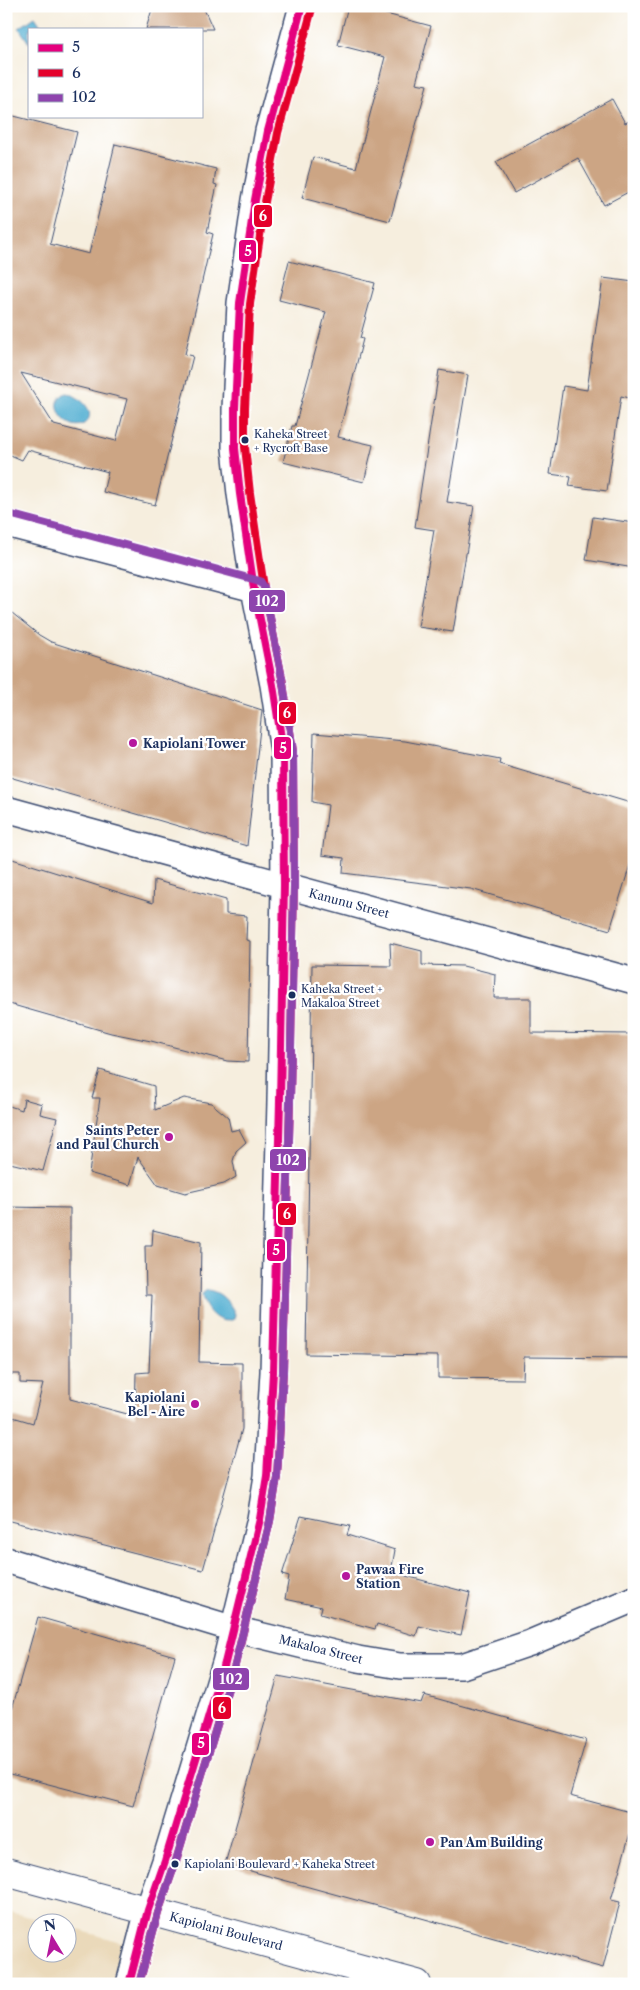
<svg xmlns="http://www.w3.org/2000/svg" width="640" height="1990" font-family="'Libre Caslon Text',serif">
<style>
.built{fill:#ead9ba}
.water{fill:#55b0d3;stroke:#387098}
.building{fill:#cca584;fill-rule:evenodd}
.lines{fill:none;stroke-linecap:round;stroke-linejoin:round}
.minor-casing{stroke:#3c4c71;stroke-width:28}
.major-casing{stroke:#3c4c71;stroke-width:30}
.minor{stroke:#fff;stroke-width:25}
.major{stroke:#fff;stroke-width:28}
.bus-1-casing{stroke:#fff;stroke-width:11}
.bus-2-casing{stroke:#fff;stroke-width:11}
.bus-3-casing{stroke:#fff;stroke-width:11}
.bus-1{stroke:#e5007d;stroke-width:8}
.bus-2{stroke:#e4002b;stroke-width:8}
.bus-3{stroke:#8e44ad;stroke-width:8}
.bus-dot{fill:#1b2f5e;stroke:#fff;stroke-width:2}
.poi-dot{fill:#b5179e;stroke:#fff;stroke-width:2}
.labels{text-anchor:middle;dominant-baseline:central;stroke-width:4.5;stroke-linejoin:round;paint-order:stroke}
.bus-label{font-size:11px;fill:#1b2f5e;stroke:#fff;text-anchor:start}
.poi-label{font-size:12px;font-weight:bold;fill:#1b2f5e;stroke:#fff;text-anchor:start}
.street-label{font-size:12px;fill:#1b2f5e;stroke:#fff}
.line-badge{stroke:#fff;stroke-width:2}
.badge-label{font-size:14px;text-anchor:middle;font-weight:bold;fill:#fff}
</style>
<rect width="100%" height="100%" fill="#fff"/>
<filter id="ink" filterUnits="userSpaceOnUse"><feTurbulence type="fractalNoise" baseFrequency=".02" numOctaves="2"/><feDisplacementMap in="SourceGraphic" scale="10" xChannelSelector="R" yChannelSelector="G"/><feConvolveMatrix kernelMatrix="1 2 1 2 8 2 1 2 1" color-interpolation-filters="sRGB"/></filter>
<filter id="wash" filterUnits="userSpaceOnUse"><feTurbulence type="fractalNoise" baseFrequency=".0096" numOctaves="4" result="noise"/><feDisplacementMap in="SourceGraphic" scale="20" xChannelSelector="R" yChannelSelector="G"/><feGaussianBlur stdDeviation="1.12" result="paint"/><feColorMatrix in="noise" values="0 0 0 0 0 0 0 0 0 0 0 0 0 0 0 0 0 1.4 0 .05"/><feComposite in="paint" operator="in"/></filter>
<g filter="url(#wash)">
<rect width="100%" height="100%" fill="#f6eede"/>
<path class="built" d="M6,1911L50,1922H38V1952H68V1927L128,1944L123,1984H6Z"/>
<path class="water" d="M35,17L43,29H29V43L19,28Z
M66,393C77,394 99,412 85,423C69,435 45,403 66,393Z
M207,1290C220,1291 230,1302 235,1314L234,1319C218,1327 203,1308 202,1294Z"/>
<g id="blocks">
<path class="building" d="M153,6H192L204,9L213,29H146Z
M348,6H356L431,26L416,83L427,85L390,221L302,198L313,157L356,168L385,57L338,45Z
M612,99L625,123L634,119V189L604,205L578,158L514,193L496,162Z
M6,114L77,132L50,244L89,254L115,144L216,169L214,184L217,185L207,232L213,234L185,354L193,356L155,505L103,492L108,472L28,450L22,460L6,453ZM21,373L127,399L116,441L54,425Z
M289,261L375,283L360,338L363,339L338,437L373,445L364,482L283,462L292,426H295L326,312L279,300Z
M603,278L634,282V399L621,396L607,491L569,486L571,477L550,474L563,386L587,390Z
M439,370L468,375L447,502L474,506L453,632L418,627L434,530L415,527Z
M593,517L634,523V568L586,560Z
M6,608L39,635L51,642L262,710L247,846L6,776Z
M314,733L405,741L500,759L499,764L634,804V852L610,930L471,889L343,873L344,858L322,855L328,805L312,802Z
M6,857L153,903L154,880L226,900V914L247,916L246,940L250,941L248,1062L227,1061L151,1041L111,1033L6,1003Z
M390,943L422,951V965L463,966L495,974L494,998H531V1033L634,1034V1358L524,1357L523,1379L438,1378V1356L306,1354L312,965L391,966Z
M100,1070L154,1086L155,1110L184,1098L211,1103L228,1117L231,1131L239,1129L246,1142L236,1151L233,1161L236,1177L224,1184L185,1193L158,1185L138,1157L130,1185L89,1173L100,1098H92Z
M24,1099L42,1104L40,1114L57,1118L43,1171L6,1162V1105L22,1110Z
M6,1207L70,1208V1399L135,1416L136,1373L149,1372L152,1295H146L145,1246H152L153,1230L201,1242L199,1362L242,1363V1429L203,1570L6,1520V1415L33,1423L43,1384L20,1383V1374H6Z
M301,1516L350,1526L347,1535L395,1550L391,1572L470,1593L461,1635L419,1626L416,1636L377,1624L375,1629L320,1614L322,1607L285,1599L289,1577L282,1575Z
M38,1617L175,1656L133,1806L6,1773V1730Z
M278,1676L421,1703L424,1695L586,1740L570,1796L634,1813V1819L611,1900L620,1902L603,1968L225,1864Z"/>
</g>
</g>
<g filter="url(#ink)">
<use href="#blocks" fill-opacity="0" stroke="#3c4c71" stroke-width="1"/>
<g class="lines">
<defs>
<path id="minor" d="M6,524L254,589
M6,809L634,981
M6,1560L234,1629L358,1659L400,1666H462L530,1643L634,1599
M129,1984L148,1910L165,1861L225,1663L260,1519L267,1476L273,1372L280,1101L284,885L283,751L273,685L254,589L240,494L235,448V409L240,303L255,200L268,131L302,6"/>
<path id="major" d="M6,1872L417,1984"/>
</defs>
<use href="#minor" class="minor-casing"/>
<use href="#major" class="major-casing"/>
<use href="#minor" class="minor"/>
<use href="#major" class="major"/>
<defs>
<path id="bus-1" d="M129,1984L148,1910L165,1861L225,1663L260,1519L267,1476L273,1372L280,1101L284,885L283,751L273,685L254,589L240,494L235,448V409L240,303L255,200L268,131L302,6"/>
<path id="bus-2" d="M139,1984L158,1913L175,1864L235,1665L270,1521L277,1477L283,1372L290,1101L294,885L293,751L283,683L264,587L250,493L245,447V409L250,304L265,202L278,133L312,9"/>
<path id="bus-3" d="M9,514L260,581L264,587L283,683L293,751L294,885L290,1101L283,1372L277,1477L270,1521L235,1665L175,1864L158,1913L139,1984"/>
</defs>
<use href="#bus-1" class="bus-1-casing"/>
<use href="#bus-2" class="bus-2-casing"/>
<use href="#bus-3" class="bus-3-casing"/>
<use href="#bus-1" class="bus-1"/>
<use href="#bus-2" class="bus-2"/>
<use href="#bus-3" class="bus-3"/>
</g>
</g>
<g class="bus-dot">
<circle cx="245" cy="440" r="4.5"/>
<circle cx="292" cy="995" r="4.5"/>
<circle cx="175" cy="1864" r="4.5"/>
</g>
<g class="poi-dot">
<circle cx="133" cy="743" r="5"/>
<circle cx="169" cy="1137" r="5"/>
<circle cx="195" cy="1404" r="5"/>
<circle cx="346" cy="1576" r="5"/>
<circle cx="430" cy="1842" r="5"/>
</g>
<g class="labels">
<g class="bus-label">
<text x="254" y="434">Kaheka Street<tspan x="254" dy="14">+ Rycroft Base</tspan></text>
<text x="301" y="989">Kaheka Street +<tspan x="301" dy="14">Makaloa Street</tspan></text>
<text x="184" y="1864">Kapiolani Boulevard + Kaheka Street</text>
</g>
<g class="poi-label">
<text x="143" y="743">Kapiolani Tower</text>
<text x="159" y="1130" text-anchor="end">Saints Peter<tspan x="159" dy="14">and Paul Church</tspan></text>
<text x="185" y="1397" text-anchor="end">Kapiolani<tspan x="185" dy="14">Bel - Aire</tspan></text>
<text x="356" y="1569">Pawaa Fire<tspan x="356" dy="14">Station</tspan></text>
<text x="440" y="1842">Pan Am Building</text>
</g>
<g class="street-label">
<text transform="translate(349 903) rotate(15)">Kanunu Street</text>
<text transform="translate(321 1649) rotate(14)">Makaloa Street</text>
<text transform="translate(226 1931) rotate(15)">Kapiolani Boulevard</text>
</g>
</g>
<g class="line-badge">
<rect x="253" y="204" width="20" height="24" rx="5" fill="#e4002b"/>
<rect x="238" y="239" width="19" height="24" rx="5" fill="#e5007d"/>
<rect x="248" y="589" width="38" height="24" rx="5" fill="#8e44ad"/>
<rect x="278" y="701" width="19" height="24" rx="5" fill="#e4002b"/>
<rect x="273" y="736" width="19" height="24" rx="5" fill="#e5007d"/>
<rect x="269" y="1148" width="38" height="24" rx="5" fill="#8e44ad"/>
<rect x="277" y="1202" width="20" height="24" rx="5" fill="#e4002b"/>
<rect x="266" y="1238" width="20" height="24" rx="5" fill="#e5007d"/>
<rect x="212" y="1667" width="38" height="24" rx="5" fill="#8e44ad"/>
<rect x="212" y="1696" width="20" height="24" rx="5" fill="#e4002b"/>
<rect x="191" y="1732" width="19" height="24" rx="5" fill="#e5007d"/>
</g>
<g class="badge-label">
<text x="263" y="221">6</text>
<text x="248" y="256">5</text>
<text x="267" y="606">102</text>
<text x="287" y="718">6</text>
<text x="283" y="753">5</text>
<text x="288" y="1165">102</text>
<text x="287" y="1219">6</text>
<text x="276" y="1255">5</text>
<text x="231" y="1684">102</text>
<text x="222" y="1713">6</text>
<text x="201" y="1748">5</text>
</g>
<rect width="640" height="1990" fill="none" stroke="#fff" stroke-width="25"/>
<rect x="28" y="28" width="175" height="90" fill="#ffffff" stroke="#a4acbf"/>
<rect x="38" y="44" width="25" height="8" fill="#e5007d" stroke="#a4acbf"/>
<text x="72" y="52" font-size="15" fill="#1b2f5e">5</text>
<rect x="38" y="69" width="25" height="8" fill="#e4002b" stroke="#a4acbf"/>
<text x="72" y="78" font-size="15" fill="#1b2f5e">6</text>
<rect x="38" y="94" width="25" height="8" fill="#8e44ad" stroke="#a4acbf"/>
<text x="72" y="102" font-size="15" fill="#1b2f5e">102</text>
<g transform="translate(52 1938) rotate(350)"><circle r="24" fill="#ffffff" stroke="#a4acbf"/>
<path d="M0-4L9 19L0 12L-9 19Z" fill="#b5179e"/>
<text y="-8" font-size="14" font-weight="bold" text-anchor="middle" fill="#1b2f5e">N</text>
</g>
</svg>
